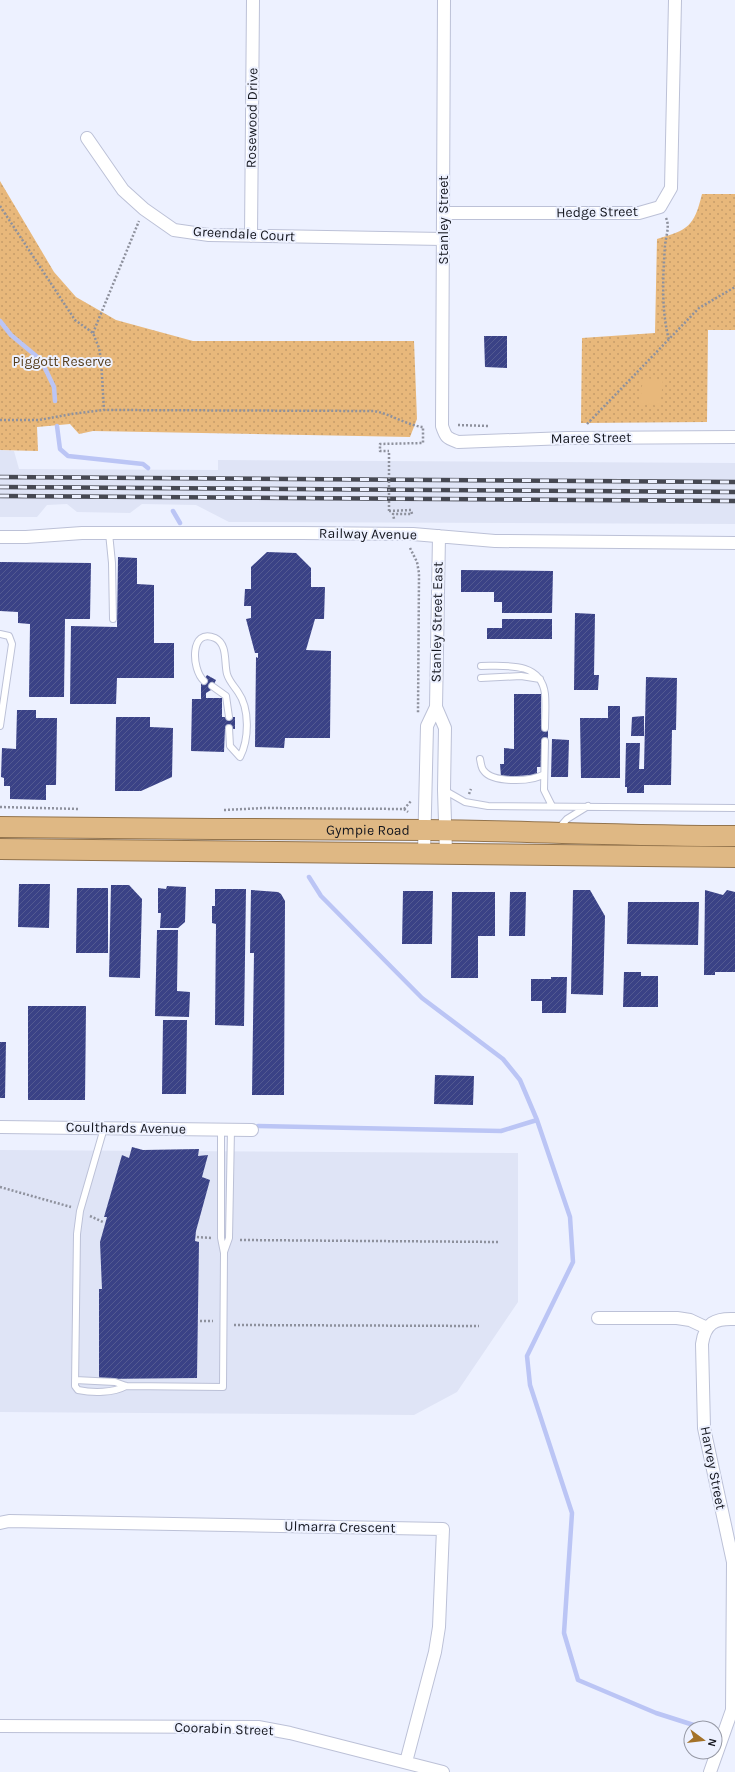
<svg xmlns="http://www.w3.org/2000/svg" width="735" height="1772" font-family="Karla,sans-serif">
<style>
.built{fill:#dfe4f6}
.park{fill:url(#park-dots)}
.pitch{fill:#e8b87b}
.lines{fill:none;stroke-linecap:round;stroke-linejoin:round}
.stream{stroke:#bbc5f5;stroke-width:4.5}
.building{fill:url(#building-hatch)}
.service-casing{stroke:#bcc1d7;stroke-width:8}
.minor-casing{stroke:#bcc1d7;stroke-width:14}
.trunk-casing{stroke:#93744d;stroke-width:22}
.path{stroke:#8e919d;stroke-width:2.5;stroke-dasharray:2 2;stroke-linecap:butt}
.service{stroke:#fff;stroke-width:6}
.minor{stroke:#fff;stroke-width:12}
.trunk{stroke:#dfb884;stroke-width:20}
.rail-casing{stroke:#464852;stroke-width:4.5}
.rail{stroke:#edf1ff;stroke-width:3;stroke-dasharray:9;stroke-linecap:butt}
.path-bridge{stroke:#8e919d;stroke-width:2.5;stroke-dasharray:2 2;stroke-linecap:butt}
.labels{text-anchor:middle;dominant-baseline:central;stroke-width:4;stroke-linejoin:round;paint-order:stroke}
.street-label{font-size:14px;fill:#14161e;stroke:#edf1ff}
.park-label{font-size:14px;fill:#563e1e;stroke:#edf1ff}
</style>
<defs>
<pattern id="park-dots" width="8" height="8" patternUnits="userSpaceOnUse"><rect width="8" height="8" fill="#e8b87b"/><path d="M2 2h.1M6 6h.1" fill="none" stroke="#c69d6a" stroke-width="1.8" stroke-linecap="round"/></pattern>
<pattern id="building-hatch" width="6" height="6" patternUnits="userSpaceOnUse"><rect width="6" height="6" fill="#3a4286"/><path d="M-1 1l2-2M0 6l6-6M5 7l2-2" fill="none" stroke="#535a91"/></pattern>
</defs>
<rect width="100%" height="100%" fill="#edf1ff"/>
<path class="built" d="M0,450L14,451L19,469L218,470V460L735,463V524L229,522L196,505L142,504L130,513L77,512L67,504L47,505L37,517H0Z
M0,1150L518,1153V1302L457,1392L414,1415L0,1412Z"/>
<path class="park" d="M0,181L54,272L76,297L116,320L193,341H414L417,419L410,437L93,431L79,434L70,424L37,427L38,451L0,450Z
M702,194H735V330H708L707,422L581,423L582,338L655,333L657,239C688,230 694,227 702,194Z"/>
<path class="pitch" d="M643,378L663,380L660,406L640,403Z"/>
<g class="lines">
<path class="stream" d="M0,321L11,335L41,360L54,387L55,401
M57,426L60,449L68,456L143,464L148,468
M173,511L180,523
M309,877L321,896L422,998L503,1059L520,1080L537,1120L570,1217L573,1262L527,1356L530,1385L572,1513L564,1633L578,1680L656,1713L703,1728
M258,1126L501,1131L537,1120"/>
</g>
<path class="building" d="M484,336H507V368L485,367Z
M267,552L296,553L311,568V587H325L324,619H315L306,650L331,651L330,738H285L284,748L255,747L256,657L258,658V653H255L246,619L251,618V606H244L245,589H251V567Z
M118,557L137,558V584L154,585V643H174V678H117L116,704H70L71,626L117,627Z
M0,562L91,563L90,619H65L64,697H29L30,624L18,623V612L0,611Z
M461,570L553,571L552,613H502V602H494V592H461Z
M575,613L595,614L594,675H599L598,690H574Z
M502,619H552V639H487V628H502Z
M207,675L216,680L211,690L206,693V698H222V717H235V729L225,728L224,752L191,751L192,699H201V684Z
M646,677L677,678L676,730H672L671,785H644V793H627V787H625L626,743H640L639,769H644Z
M514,694H541V728H548V741H541V767H537V775L501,777L500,764H504V748L514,749Z
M608,706H620V778H581L580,718H608Z
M17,710H36V718H57L56,785H46V800L10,799V786H4V778L1,777L2,748L16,749Z
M644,716V736H631L632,717Z
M116,717H150V727L173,728L172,777L141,791H115Z
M552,739L569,740L568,777H551Z
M19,884H50L49,928L18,927Z
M111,885H129L142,899L140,978L109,977Z
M167,886L186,887L185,922L178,928H160L161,913H158V888L166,889Z
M77,888H108V953H76Z
M215,889H246L244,1026L215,1025L216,924L212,923V906H215Z
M251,890L278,892L281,894L285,901L284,1095H252L254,953H250Z
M573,890H590L605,916L603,995L571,994Z
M705,890L723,895L727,890L735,892V972H715V975H704Z
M403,891H433L432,944H402Z
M452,892H495V936H478V978H451Z
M510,892H526L525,936H509Z
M628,902H699L698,945L627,944Z
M157,930H178L177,991L190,992L189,1017L155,1016Z
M624,972H641V976H658V1007H623Z
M551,977H567L566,1013H542V1001H531V979H551Z
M28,1006H86L85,1100H28Z
M163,1020H187L186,1094H162Z
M0,1042H6L5,1098H0Z
M435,1075L474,1076L473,1105L434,1104Z
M132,1147L143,1150L199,1149L198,1156L208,1155L202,1177L210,1180L196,1231L195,1241L199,1242L197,1378L99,1379V1289H102L100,1242L107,1217H104L122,1155L129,1158Z"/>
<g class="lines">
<defs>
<path id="service" d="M109,533L112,563L113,619
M0,634L9,636L12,644L0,726
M481,666C505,666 541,661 545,694C546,705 545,717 545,728
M481,678L521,676L540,679
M204,681C191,669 190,627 215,638C228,644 224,663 227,674C229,681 234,686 238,692C250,709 249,739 240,757L230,746L229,728
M212,686L226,696L229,717
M545,741L544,790L552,806
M480,759C481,763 481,768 484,771C493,783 533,782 544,774
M444,790L465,802L488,806L735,808
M559,828L567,819L588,806
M104,1128L80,1211L77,1234L75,1386L78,1390C93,1393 113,1393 126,1386
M224,1252L229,1238L231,1129
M75,1380L115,1382L126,1386L223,1387L224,1253L221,1238V1129"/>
<path id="minor" d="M444,0L442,426C446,438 447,438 458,442L567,438L735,437
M87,138L123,190L144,209L174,230L209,235L443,239
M443,213H639L660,207L671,188L675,0
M251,236L253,0
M0,537H26L82,533H302L413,534L495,541L735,543
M436,707L445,728L444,790L446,853
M424,853L427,726L436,707L439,536
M0,1127L252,1130
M598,1318H677L690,1320L707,1328
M0,1523L9,1521L443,1529L439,1627L435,1652L406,1762
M0,1726L258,1727L290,1733L443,1772
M710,1772L732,1710L733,1562L704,1428L702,1344C705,1323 715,1318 735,1319"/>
<g id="trunk">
<path id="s1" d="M0,827C142,829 283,829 425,830C528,831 632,836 735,836"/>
<path d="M0,849L735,857"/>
</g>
</defs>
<use href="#service" class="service-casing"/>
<use href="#minor" class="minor-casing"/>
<use href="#trunk" class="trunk-casing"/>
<path class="path" d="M0,206L75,320L93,333L99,348L101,359L104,410
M666,218C670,226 666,236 665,245C663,276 661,310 669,340
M93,333L139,221
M0,420H39L72,414L104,410L374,411C391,414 406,425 423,427V443L380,444V451H389
M587,424L699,308L735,287
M458,425L489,426
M389,511L411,510L412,514H393L394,519H395
M410,548L417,562L419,573L418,713
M469,794L471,789
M0,807L79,809
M404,809L411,801
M224,810L264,808L404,809L408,812
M0,1187L71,1207
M90,1216L103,1222
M197,1237L211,1238
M240,1240L500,1242
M200,1321H213
M234,1325L479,1326"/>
<use href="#service" class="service"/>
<use href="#minor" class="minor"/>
<use href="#trunk" class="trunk"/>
<defs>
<path id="rail" d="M0,477L735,482
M0,487L735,492
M0,496L735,501"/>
</defs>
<use href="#rail" class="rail-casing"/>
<use href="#rail" class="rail"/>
<path class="path-bridge" d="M389,511V451"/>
</g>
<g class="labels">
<g class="street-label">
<text transform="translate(252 118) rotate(-89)">Rosewood Drive</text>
<text transform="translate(597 212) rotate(-1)">Hedge Street</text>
<text transform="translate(443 220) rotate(-90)">Stanley Street</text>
<text transform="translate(244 234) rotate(3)">Greendale Court</text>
<text transform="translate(591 438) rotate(-1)">Maree Street</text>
<text transform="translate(368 534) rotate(1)">Railway Avenue</text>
<text transform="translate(437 622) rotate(-89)">Stanley Street East</text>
<text stroke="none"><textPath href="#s1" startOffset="368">Gympie Road</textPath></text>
<text transform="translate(126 1128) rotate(1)">Coulthards Avenue</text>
<text transform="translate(713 1468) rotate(79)">Harvey Street</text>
<text transform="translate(340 1527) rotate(1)">Ulmarra Crescent</text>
<text transform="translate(224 1729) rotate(2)">Coorabin Street</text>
</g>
<g class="park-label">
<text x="62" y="361">Piggott Reserve</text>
</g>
</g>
<g transform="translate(703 1740) rotate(105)"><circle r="19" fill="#edf1ff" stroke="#9699a5"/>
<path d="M0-3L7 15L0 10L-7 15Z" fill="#a47228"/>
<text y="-6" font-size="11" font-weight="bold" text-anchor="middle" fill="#14161e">N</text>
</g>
</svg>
